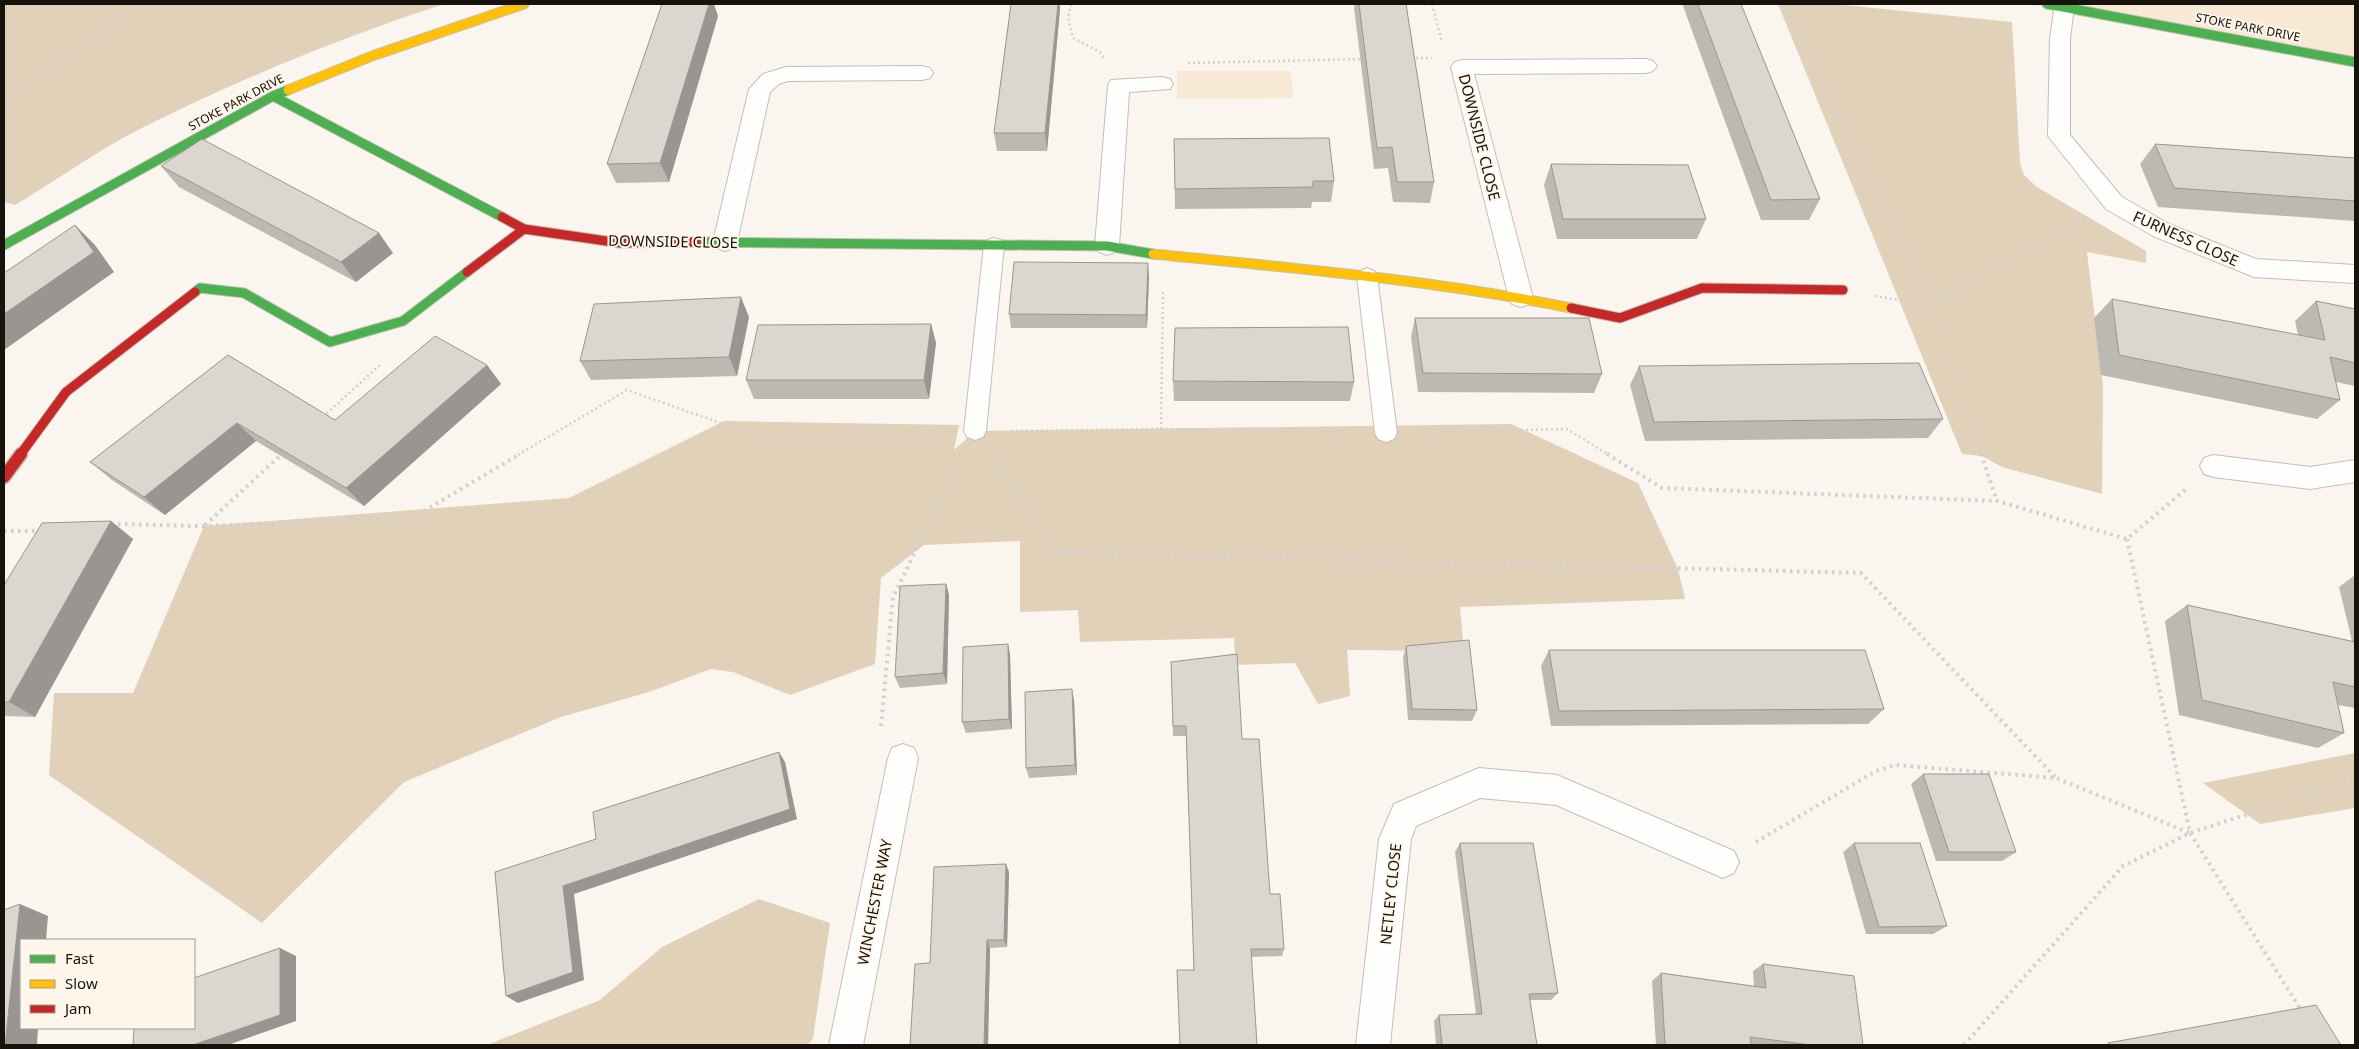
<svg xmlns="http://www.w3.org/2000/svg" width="2359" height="1049" font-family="'Noto Sans',sans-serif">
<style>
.green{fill:#f7e9d5}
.forest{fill:#e1d1b9}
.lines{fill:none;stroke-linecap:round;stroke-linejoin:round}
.lane-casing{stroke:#c3bfb8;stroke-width:2}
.street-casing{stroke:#c3bfb8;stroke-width:2}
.fast-casing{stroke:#c3bfb8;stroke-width:11}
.slow-casing{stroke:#c3bfb8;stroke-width:11}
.jam-far1-casing{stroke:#c3bfb8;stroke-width:11}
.jam-casing{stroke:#c3bfb8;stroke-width:15}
.path-far1{stroke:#d2d0cf;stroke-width:2.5;stroke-dasharray:2 3;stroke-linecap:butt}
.path{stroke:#d2d0cf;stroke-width:4;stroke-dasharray:2.5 4.5;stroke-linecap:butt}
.lane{fill:#fefefc;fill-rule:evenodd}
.street{fill:#fefefc;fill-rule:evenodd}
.fast{stroke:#4caf50;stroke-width:9}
.slow{stroke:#ffc107;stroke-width:9}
.jam-far1{stroke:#c62828;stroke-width:9}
.jam{stroke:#c62828;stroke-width:12}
.wall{fill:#bcb9b3}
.shaded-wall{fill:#999692}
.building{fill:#dbd7d0;stroke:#999692}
.labels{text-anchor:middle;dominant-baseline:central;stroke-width:4;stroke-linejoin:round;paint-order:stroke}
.far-street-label{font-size:12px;fill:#17130c;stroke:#fef6ea}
.street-label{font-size:15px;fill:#17130c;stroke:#fef6ea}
</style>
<rect width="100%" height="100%" fill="#faf5ee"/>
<path class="green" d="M2025,4H2355V62H2354Z
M1177,71H1291L1293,98L1177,99Z"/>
<path class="forest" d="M4,4H444C340,38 239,79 142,128C98,150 57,180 15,205L4,202Z
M1778,4H1834L2012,22L2020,163L2024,175L2037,187L2146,251V263L2087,252L2103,386L2102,494L2002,467L1982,456L1962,454Z
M724,421L959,425L954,450L975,431L1511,424L1638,483L1678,569L1685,599L1460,607L1464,651L1347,650L1350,696L1318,704L1295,663L1236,665L1234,638L1080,642L1078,610L1020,612V541L924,545L881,578L875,664L790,695L733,672L711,669L649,692L561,717L404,782L262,923L49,775L54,693H133L204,526L569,498Z
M2355,753V808L2260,824L2203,783Z
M759,899L830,923L813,1038L808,1045H487L600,1000L662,947Z"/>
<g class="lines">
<defs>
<path id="lane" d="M994,238L1001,240L1004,245L986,431L983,437L975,440L967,437L964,431L984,245L987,240Z
M1367,268L1374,271L1377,276L1397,433L1394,439L1386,442L1378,439L1375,433L1357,276L1360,271Z"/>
<path id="street" d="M2055,4H2073L2074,6L2070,39V135L2122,197L2169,224L2256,259L2355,265V283L2254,277L2153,236L2106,209L2048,136L2050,39Z
M1646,59L1653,61L1657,66L1653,71L1646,73L1474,74L1533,298L1530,304L1521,307L1512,304L1509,298L1451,67L1455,62L1462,60Z
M922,66L930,68L933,73L930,78L922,80L788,81L779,84L770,92L737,242L733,248L725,251L717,248L713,242L749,89L763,74L786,67Z
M1162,77L1170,79L1173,84L1170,89L1129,92L1119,246L1115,252L1107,255L1099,252L1095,246L1108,85L1111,80Z
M2213,455L2310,467L2355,460V482L2310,489L2213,477L2204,474L2200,466L2204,458Z
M903,744L914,748L918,758L863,1045H829L888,758L892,748Z
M1479,768L1557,775L1734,851L1739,862L1734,873L1723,878L1556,805L1480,798L1416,826L1411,839L1390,1045H1356L1379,839L1394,804Z"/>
<path id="fast" d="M2047,4L2355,62
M273,96L502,217
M696,242L1107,246L1153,254
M4,245L273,96L288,90
M195,292L200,288L244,293L330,342L403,321L467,272"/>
<path id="slow" d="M288,90L372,56L524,4
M1153,254C1293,268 1433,280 1571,308"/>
<path id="jam-far1" d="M502,217L524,229L620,243L696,242
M467,272L524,229
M1571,308L1620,318L1702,288L1843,290
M20,455L66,392L195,292"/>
<path id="jam" d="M4,477L21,454"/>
</defs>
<use href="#lane" class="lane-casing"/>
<use href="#street" class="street-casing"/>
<use href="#fast" class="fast-casing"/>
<use href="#slow" class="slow-casing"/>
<use href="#jam-far1" class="jam-far1-casing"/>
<use href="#jam" class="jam-casing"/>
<path class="path-far1" d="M1071,4L1068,18L1073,38L1100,52L1104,58
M1432,4L1442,42
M1784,4L1931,305L1982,455
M1411,58H1432
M1188,63L1365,59
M4,101L105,33L134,4
M1875,296L1931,305L2084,220
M323,417L381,364
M1161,429L1163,290
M1011,431L1161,429L1349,432
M1421,432L1567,429L1609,455
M281,455L283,453
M518,455L627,390L749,433L939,432"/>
<path class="path" d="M1607,454L1662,488L1997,501L2127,539L2186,489
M1981,454L1997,501
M993,459L1055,552L1861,573L2056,778
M111,524L204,526L412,518L520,454
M205,525L282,454
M4,531H41
M2127,539L2190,833L2301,1010
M881,726L893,597L960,461
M1756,842L1876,771L1896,765L2056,778L2190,833
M1964,1045L2123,866L2190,833L2355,779"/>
<use href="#lane" class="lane"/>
<use href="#street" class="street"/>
<use href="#fast" class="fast"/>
<use href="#slow" class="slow"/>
<use href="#jam-far1" class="jam-far1"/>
<use href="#jam" class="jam"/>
</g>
<path class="wall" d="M1011,4H1060V9L1047,151H997L994,133Z
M1355,4H1406L1434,182L1430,203L1393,202L1388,168L1374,169L1354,8Z
M1684,4H1741L1820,199L1809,220H1761L1683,6Z
M718,16L669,182L616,183L607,164Z
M1174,139L1334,181L1331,202H1312L1311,208L1175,209Z
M2155,144L2355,158V221L2158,207L2140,164Z
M1551,164L1706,219L1697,239H1557L1544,185Z
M161,166L393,253L356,282L179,187Z
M1149,277L1147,328H1011L1009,314Z
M2112,299L2298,335L2295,321L2316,301L2355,309V386L2336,382L2340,400L2317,419L2101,375L2094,318Z
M749,317L737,376L591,380L580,361Z
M1415,318L1602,374L1594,393L1418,392L1411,337Z
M931,324L936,343L929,399H754L746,380Z
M228,355L335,420L487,365L501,384L364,506L256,441L165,515L112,480L90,462Z
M1639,366L1943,419L1928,438L1645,441L1630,385Z
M1173,381L1354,382L1350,401H1174Z
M111,521L133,539L35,717L4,716V585Z
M2355,575V708L2338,705L2344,733L2318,748L2179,715L2165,621L2187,605L2352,641L2339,587Z
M946,584L949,595L947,684L900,688L895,677Z
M1008,644L1010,655L1012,729L966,733L962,722Z
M1406,646L1477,710L1472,721L1408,720L1403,658Z
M1549,650L1884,709L1868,724L1551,726L1541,666Z
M1171,662L1242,739L1270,894L1284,949L1282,956L1251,957L1194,970L1186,736H1173Z
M1074,700L1077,775L1029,778L1026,768Z
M1923,774L2016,852L2002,861H1936L1911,784Z
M1460,843L1558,993L1551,1000H1530L1537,1045H1436L1434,1021L1439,1015L1476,1014L1455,852Z
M1854,843L1947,926L1933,934H1866L1843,852Z
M1009,872L1007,947L990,948L988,1045H910L930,963Z
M1763,964L1863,1045H1757L1750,1044L1751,1045H1656L1652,981L1661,973L1754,986L1753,971Z"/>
<path class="shaded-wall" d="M709,4H714L718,16L669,182L660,163Z
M1058,4H1060V9L1047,151L1045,133Z
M75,225L95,245L114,272L4,350V314Z
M379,233L393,253L356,282L341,262Z
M1148,263L1149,277L1147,328L1146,315Z
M741,297L749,317L737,376L729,357Z
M931,324L936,343L929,399L924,380Z
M487,365L501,384L364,506L346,488Z
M237,423L256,441L165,515L144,497Z
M111,521L133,539L35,717L9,702Z
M946,584L949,595L947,684L943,673Z
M1008,644L1010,655L1012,729L1009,719Z
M1072,689L1074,700L1077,775L1075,765Z
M779,752L785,762L797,819L574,894L584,980L518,1003L506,996L563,886Z
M1006,864L1009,872L1007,947L1004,940Z
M20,904L48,916L46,940H21V1028H38L37,1045H5Z
M987,940L990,948L988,1045H984Z
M280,948L296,956V1021L228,1045H193Z"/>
<path class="building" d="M662,4H709L660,163L607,164Z
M1011,4H1058L1045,133H994Z
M1359,4H1406L1434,182H1397L1392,147L1377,148Z
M1698,4H1741L1820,199L1771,200Z
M1329,138L1334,181H1313V187L1175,189L1174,139Z
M202,139L379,233L341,262L161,166Z
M2155,144L2355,158V201L2174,188Z
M1551,164L1688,165L1706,219H1563Z
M75,225L94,252L4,314V273Z
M1014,262L1148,263L1146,315L1009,314Z
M741,297L729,357L580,361L594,304Z
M2112,299L2325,340L2316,301L2355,309V363L2330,357L2340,400L2119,355Z
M1415,318H1589L1602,374L1423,373Z
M931,324L924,380H746L758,325Z
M1348,327L1354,382L1173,381L1175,328Z
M435,336L487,365L346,488L237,423L144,497L90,462L228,355L335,420Z
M1919,363L1943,419L1654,422L1639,366Z
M111,521L9,702H4V585L42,523Z
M946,584L943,673L895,677L900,586Z
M2187,605L2355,642V687L2333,682L2344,733L2202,700Z
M1469,640L1477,710L1412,709L1406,646Z
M1008,644L1009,719L962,722L963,647Z
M1549,650H1865L1884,709L1559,711Z
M1237,654L1242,739H1259L1270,894H1280L1284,949H1251L1257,1045H1180L1177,970H1194L1186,726H1173L1171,662Z
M1072,689L1075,765L1026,768L1025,692Z
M779,752L790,809L563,886L573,972L506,996L495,872L596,839L593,812Z
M1923,774H1989L2016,852H1949Z
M1460,843H1533L1558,993L1529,994L1537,1045H1442L1439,1015L1482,1014Z
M1854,843H1920L1947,926L1879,927Z
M1006,864L1004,940H987L984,1045H910L915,964L930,963L934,867Z
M20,904L5,1045H4V910Z
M280,948V1015L193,1045H133L134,1028H194V978Z
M1763,964L1854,976L1863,1045H1811L1750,1037L1751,1045H1665L1661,973L1766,988Z
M2316,1005L2341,1045H2109L2108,1043Z"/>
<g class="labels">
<g class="far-street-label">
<text transform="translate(2248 27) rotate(11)">STOKE PARK DRIVE</text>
<text transform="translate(236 102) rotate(-28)">STOKE PARK DRIVE</text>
</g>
<g class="street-label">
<text transform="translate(1480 137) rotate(76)">DOWNSIDE CLOSE</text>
<text transform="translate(2186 238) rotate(24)">FURNESS CLOSE</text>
<text transform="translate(673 241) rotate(1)">DOWNSIDE CLOSE</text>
<text transform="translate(1390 894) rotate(-84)">NETLEY CLOSE</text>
<text transform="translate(874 902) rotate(-79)">WINCHESTER WAY</text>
</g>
</g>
<rect width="2359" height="1049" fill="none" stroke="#17130c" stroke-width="10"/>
<rect x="20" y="939" width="175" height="90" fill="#fef6ea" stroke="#a29b91"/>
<rect x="30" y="955" width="25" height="8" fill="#4caf50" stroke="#a29b91"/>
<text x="65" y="964" font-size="15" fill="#17130c">Fast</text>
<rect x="30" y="980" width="25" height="8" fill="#ffc107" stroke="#a29b91"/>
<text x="65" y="989" font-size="15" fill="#17130c">Slow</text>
<rect x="30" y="1005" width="25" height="8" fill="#c62828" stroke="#a29b91"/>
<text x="65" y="1014" font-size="15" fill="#17130c">Jam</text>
</svg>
